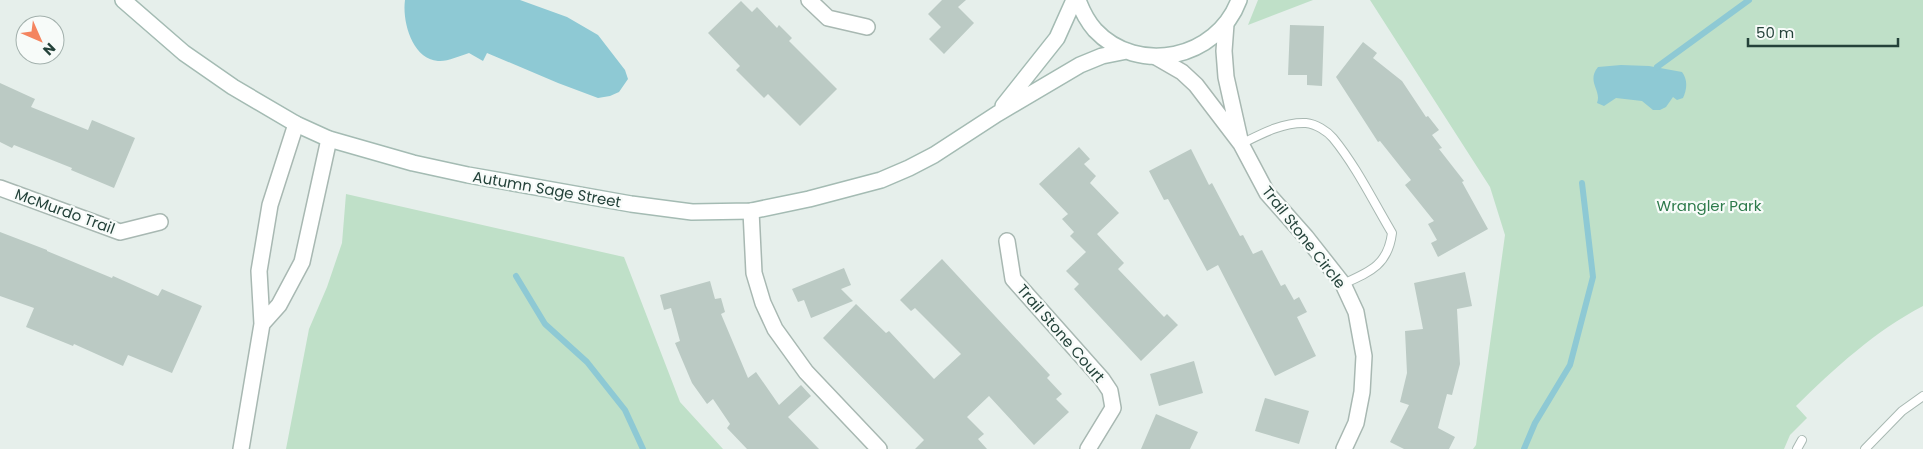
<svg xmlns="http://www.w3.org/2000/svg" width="1923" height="449" font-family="Poppins,sans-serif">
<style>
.green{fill:#bfe0c8}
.water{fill:#8ec9d4}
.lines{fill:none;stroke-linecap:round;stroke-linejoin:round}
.stream{stroke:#8ec9d4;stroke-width:6}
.building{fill:#bbcac4}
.lane-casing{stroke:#a8b8b2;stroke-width:10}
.street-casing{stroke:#a8b8b2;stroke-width:18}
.secondary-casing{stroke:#a4bbb3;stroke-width:18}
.lane{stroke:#fff;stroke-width:8}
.street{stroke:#fff;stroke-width:15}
.secondary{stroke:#fff;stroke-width:15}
.labels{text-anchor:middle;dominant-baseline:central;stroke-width:4.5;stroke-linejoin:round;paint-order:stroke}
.street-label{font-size:15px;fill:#24423a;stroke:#f7fbf9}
.park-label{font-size:15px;fill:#2d7a4b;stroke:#f7fbf9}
</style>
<rect width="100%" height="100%" fill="#e6efeb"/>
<path class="green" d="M1258,0H1313L1248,25Z
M1370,0H1923V306C1875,331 1835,368 1796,406L1807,418L1790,435L1784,449H1473L1476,445L1505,235L1490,187Z
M346,194L624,257L680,402L723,449H286L309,329L327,287L342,243Z"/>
<path class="water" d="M405,0H520L567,17L598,35L625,70L628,79L619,92L610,96L598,98L558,83L487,53L483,61L469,53C459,56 447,62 438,61C412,59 402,21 405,0Z
M1621,65L1649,66L1682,72C1688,80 1687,89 1683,98L1677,100L1673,97L1666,107L1660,110H1653L1642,101L1616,98L1604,106L1597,103C1602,90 1586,82 1598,67Z"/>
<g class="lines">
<path class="stream" d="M1657,67L1749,0
M516,276L545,324L587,362L625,410L643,449
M1524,449L1535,423L1570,365L1593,277L1582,183"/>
</g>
<path class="building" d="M942,0H966L958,7L974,23L944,54L929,39L941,27L928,14Z
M741,1L752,12L757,7L777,28L779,25L792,38L789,41L837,89L800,126L768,94L764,98L736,70L740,66L708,33Z
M1290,25L1324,26L1322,86L1307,85V75H1288Z
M1363,42L1377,53L1373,58L1402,81L1426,117L1428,116L1439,130L1432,135L1442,148L1439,149L1464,181L1462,182L1488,229L1438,257L1431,243L1437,240L1428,224L1434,221L1405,185L1411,180L1380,141L1378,142L1336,77Z
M0,83L35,99L31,107L88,130L92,120L135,138L114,188L71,170L72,168L14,145L12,148L0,142Z
M1079,147L1090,159L1084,164L1096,176L1090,183L1119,213L1097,234L1124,263L1118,269L1164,317L1167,314L1178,325L1141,361L1074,289L1079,284L1066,271L1086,252L1070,236L1074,232L1062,219L1068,214L1039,184Z
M1191,149L1209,185L1212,183L1240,236L1243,235L1253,254L1262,250L1281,286L1285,284L1294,300L1299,297L1307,312L1297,317L1316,356L1275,376L1218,265L1207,271L1168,199L1164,200L1149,171Z
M0,232L47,250V251L112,278L113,276L158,296L162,289L202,306L172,373L128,355L123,366L74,344L73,346L26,327L34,308L0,296Z
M942,259L1050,375L1047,378L1062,394L1056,399L1069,412L1034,445L989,396L967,417L984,434L978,439L987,449H915L924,440L823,338L856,304L886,333L889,331L934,379L961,354L915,308L911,311L900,300Z
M844,268L851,285L841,289L853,301L811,318L804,300L798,302L792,289Z
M1465,272L1472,306L1457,309L1460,364L1452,395L1447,394L1438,428L1455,437L1449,449H1404L1390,442L1409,405L1400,402L1407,373L1405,331L1423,329L1414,283Z
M710,281L715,299L721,298L725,312L721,314L748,378L756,372L779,405L801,385L811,396L788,417L819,449H747L727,428L730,424L713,399L707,404L692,383L675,343L680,341L671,308L664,310L660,295Z
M1194,361L1203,393L1159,406L1150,374Z
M1265,398L1309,411L1299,444L1255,431Z
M1156,414L1198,432L1190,449H1141Z"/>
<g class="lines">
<defs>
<path id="lane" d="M1241,144C1261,134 1283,122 1306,123C1316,124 1327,131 1333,138C1356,166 1373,201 1392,233C1388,265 1370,272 1343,284
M1797,449L1802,440
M1865,449L1902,411L1923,396"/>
<path id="street" d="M809,0L828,18L867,27
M1156,57L1182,72L1196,85L1241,144L1226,77L1224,51L1226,24
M1241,144L1267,193L1306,237L1343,284L1356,312L1364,356L1362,392L1356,423L1344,449
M0,188L120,232L160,222
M751,211L754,273L763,303L775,329L806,372L879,449
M1007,241L1013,279L1102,379L1110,391L1113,408L1088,449
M262,324L279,305L302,262L329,139
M241,449L262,324L259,271L270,205L296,124"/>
<path id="secondary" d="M123,0L184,53L233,87L296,124L329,139L413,163L468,175L631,204L692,212L751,211L809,199L881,180L909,168L934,155L997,114L1080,65L1102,56L1127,51
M1078,0C1082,11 1087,21 1095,30C1138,76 1217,59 1239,0
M1003,106L1057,38L1074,0"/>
</defs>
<use href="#lane" class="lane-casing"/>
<use href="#street" class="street-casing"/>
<use href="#secondary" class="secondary-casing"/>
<use href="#lane" class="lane"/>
<use href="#street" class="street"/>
<use href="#secondary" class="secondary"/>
</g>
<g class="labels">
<g class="street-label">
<text transform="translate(547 189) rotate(10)">Autumn Sage Street</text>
<text transform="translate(65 211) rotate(20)">McMurdo Trail</text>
<text transform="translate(1304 237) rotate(52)">Trail Stone Circle</text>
<text transform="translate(1061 333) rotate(49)">Trail Stone Court</text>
</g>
<g class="park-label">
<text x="1709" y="205">Wrangler Park</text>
</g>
</g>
<g transform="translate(40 40) rotate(135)"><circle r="24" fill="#f7fbf9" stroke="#a3b1ad"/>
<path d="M0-4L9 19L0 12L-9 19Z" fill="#f4845f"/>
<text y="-8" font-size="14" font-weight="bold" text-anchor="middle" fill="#24423a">N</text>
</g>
<path d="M1748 38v8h150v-8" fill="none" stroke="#24423a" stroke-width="2.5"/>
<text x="1756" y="38" font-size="15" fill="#24423a" stroke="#f7fbf9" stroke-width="4" paint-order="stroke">50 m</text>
</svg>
